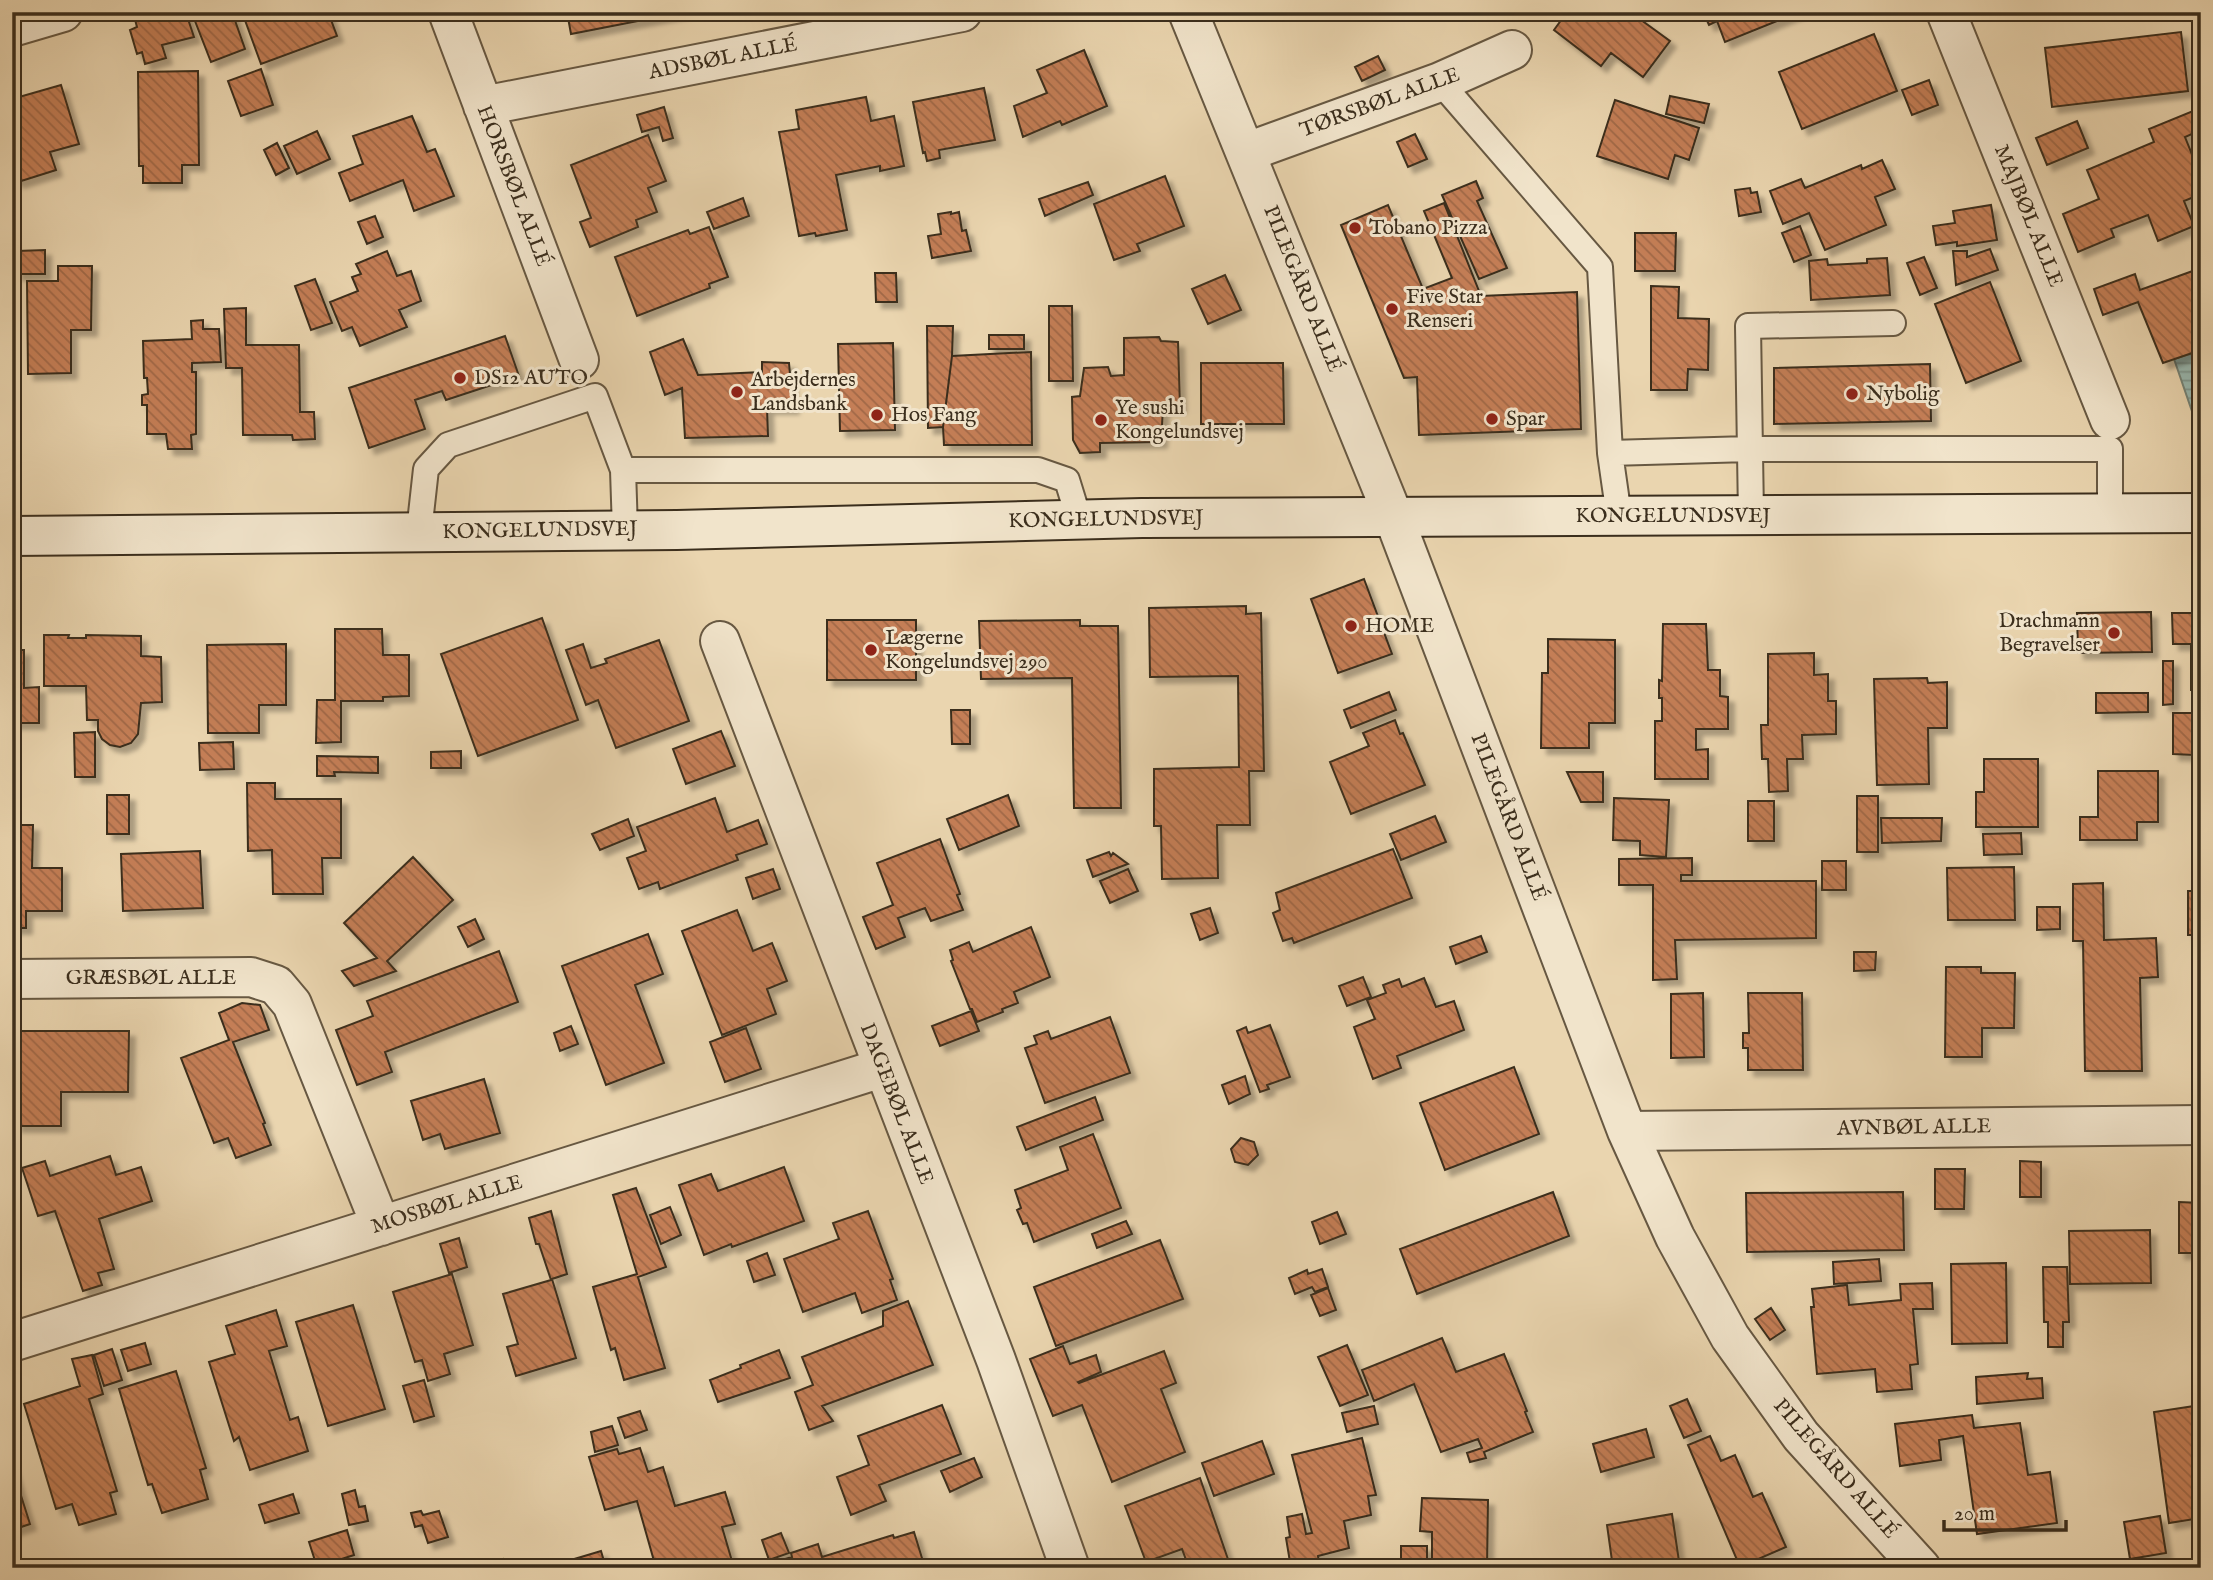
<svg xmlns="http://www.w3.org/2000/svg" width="2213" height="1580" font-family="'IM FELL English',serif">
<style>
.water{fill:url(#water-rules);stroke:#738175;stroke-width:2}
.building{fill:url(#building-back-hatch);stroke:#3b2e1d;stroke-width:2;filter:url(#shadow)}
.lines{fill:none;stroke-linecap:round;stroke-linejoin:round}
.lane-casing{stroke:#675842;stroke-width:28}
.street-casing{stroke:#675842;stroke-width:42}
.secondary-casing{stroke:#3b2e1d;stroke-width:42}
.lane{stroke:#f1e4cb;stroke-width:24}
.street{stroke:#f1e4cb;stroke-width:38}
.secondary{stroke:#f1e4cb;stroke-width:38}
.poi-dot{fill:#8f2418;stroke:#f1e4cb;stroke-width:2.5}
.labels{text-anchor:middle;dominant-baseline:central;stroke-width:6;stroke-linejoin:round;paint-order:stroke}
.street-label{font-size:21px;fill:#3b2e1d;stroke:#f1e4cb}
.poi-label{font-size:21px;fill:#3b2e1d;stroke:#f1e4cb;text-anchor:start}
</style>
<defs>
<pattern id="water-rules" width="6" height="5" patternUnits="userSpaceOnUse" patternTransform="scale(1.75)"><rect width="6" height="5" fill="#98b8b0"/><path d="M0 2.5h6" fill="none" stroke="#7d968f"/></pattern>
<pattern id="building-back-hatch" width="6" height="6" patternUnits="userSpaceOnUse" patternTransform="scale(1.75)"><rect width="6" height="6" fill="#c47e56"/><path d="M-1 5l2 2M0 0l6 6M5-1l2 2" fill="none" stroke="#a06847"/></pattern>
<filter id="shadow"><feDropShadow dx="6" dy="6" stdDeviation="2" flood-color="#0004"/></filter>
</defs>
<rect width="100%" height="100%" fill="#ead5af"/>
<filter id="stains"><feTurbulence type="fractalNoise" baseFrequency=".00286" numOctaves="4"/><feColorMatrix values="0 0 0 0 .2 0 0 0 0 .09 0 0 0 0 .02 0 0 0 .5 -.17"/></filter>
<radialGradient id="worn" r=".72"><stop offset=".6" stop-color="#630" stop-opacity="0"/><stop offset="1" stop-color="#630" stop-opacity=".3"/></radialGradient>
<path class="water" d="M2201,350V418L2195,420L2174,359Z"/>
<path class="building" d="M133,12H160L162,20L186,13L194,37L162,45L166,58L145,64L142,52L137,54L130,30L137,27Z
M217,12H232L245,49L211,62L195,21Z
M242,12H328L337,36L261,64Z
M567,12H684L571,34Z
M1567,12H1640L1637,17L1670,41L1643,77L1611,53L1601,66L1554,30Z
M1703,12H1799L1725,42L1717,21L1709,25Z
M2181,32L2188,91L2052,107L2045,48Z
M1874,34L1897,91L1802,129L1779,72Z
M1084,50L1107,106L1062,125L1060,121L1023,137L1014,106L1047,93L1037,70Z
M1378,56L1385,70L1362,81L1355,67Z
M261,69L273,105L241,116L228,81Z
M198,71L199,165H182V183H143V166H139L138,72Z
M1929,80L1938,105L1912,115L1902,90Z
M61,85L79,144L50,152L56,170L18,182L17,179L12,180V99Z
M984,88L995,140L939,150L940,158L927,161L925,152L923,153L913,102Z
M1670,96L1709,104L1704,123L1666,114Z
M866,97L871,121L894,116L904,166L880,171V166L836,175L847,230L816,236L815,233L799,236L779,132L799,129L796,110Z
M1615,100L1699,128L1689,160L1675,155L1668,179L1597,156Z
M664,107L673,138L663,141L659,127L642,132L637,115Z
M2193,111L2201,130L2185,137L2201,177V194L2184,201L2194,226L2158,241L2148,215L2111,229L2114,237L2078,252L2063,214L2099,199L2087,170L2154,142L2149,129Z
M412,116L427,152L435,149L454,196L414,211L403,180L350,201L339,173L363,164L353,136Z
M2077,121L2088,148L2047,165L2036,138Z
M317,131L330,159L297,174L284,146Z
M1415,134L1427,159L1408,167L1397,142Z
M648,135L666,181L648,188L657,212L636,220L638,227L590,247L580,222L591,218L571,165Z
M277,143L289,168L276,175L264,150Z
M1882,160L1895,189L1875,197L1886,225L1825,250L1809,213L1783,224L1770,191L1801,179L1805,188L1861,165L1862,169Z
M1165,176L1184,226L1137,244L1140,251L1114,260L1094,204Z
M1476,181L1483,198L1477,201L1507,268L1479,279L1442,195Z
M1088,182L1093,195L1045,216L1039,199Z
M1750,188L1751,193L1757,192L1761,212L1739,216L1735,190Z
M743,198L749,216L714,229L707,212Z
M1444,203L1481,296L1577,292L1581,429L1419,435L1417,377L1404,378L1341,225L1388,205L1423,289L1452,278L1424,211Z
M1991,205L1997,240L1957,246V242L1936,245L1933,226L1955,223L1953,211Z
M951,212V214L959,212L962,231L966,230L971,251L932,258L928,236L941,234L938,214Z
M375,216L383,237L367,244L358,222Z
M1800,226L1811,255L1794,262L1782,233Z
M709,227L728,277L709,284L710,288L637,316L615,257L688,230L690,234Z
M1635,233H1676L1675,271H1635Z
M1990,249L1998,270L1956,285L1953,251H1967V257Z
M45,250V274H16L17,251Z
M387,251L397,276L411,271L421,301L399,310L407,327L360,346L352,327L342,331L330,302L358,291L352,277L361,274L356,264Z
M1924,257L1937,288L1920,295L1907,263Z
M1887,258L1890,295L1811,300L1809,261L1827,259L1828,265L1867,263V259Z
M58,266H92L91,330H71V373L28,374L27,281H58Z
M2201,268V350L2163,363L2138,302L2103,315L2094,289L2135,274L2140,290Z
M875,273H896L897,302H876Z
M1225,275L1241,310L1208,324L1192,289Z
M315,279L332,323L311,330L295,286Z
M1990,282L2021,361L1966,383L1935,304Z
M1651,286L1679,287L1678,318L1709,319L1708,370L1688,369L1687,390H1651Z
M1049,306H1072L1073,381H1049Z
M246,308V345H299L300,412H314L315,439L293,440L292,435H243L242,368H226L224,309Z
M203,320V329H219L221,362L192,363V372H196V434L191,435L192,449H168L166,434H147V405H142V395L148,394L147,378H144L143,341L192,339L191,321Z
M927,326H953L952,356L943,427L928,428Z
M989,335H1024V349H989Z
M505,336L519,376L446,400L442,391L415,400L425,429L369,448L349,388Z
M1159,337L1161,341L1178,342L1180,407L1163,408L1161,442L1100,443V452L1080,453L1073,440L1072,397L1080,396L1084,368L1108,367L1111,376L1124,375V338Z
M683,339L698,375L762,372V362L789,363L793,408H767L768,436L685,438L682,388L665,395L650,352Z
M893,343L895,430L840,431L838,344Z
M1031,352L1032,445H944L943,427L952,356Z
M1201,363H1283L1284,424H1201Z
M1930,364L1931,421L1774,424V368Z
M1364,579L1392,654L1338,673L1311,599Z
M1246,606V614L1261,613L1264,771H1249L1250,825H1217L1218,878L1162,879L1161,826H1154V769L1239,767L1238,676L1150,677L1149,608Z
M2151,612L2152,652L2078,653L2077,613Z
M2172,613H2201V690H2191V644H2173Z
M542,618L578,720L478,756L441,654Z
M827,620H916V680H827Z
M1080,620V626H1118L1121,808H1074L1072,678L981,679L979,621Z
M1663,624H1706L1708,670H1720V696L1728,697V729H1696V750L1708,749V779H1655V721H1662V698H1659V680L1662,681Z
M335,629H382L383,655H409V696L383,697V701H341V742L316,743L317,700H335Z
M44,635H69L68,638H86V635L141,636V656L161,657L162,702L141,703L138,734L131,743L120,747L110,745L102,739L98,731V720H87L86,686H44Z
M1548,639L1615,640V723H1589V748H1541L1542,673H1548Z
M659,640L689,721L616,748L598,700L586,705L566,650L583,644L591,668L607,663L605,659Z
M286,644V705H259V733H208L207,645Z
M12,650H24V688L39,687V723H12Z
M1814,653V675L1828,674V701H1836V734L1802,735L1803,759H1787L1788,791L1769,792L1768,759H1762L1761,725H1768V654Z
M2163,661H2173V704L2163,705Z
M1927,678L1928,683L1947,682V728H1928L1929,784L1877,785L1874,679Z
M1389,692L1396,710L1351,728L1344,710Z
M2096,693H2148V712L2096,713Z
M951,710H970V744H952Z
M2173,713H2201V736H2194V755L2173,754Z
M1395,720L1400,734L1403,733L1425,785L1351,814L1330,762L1369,746L1363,733Z
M721,731L735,766L686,784L673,749Z
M95,732V777H75L74,733Z
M233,742L234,769L200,770L199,743Z
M461,751V768H431V752Z
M317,756L378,757V773L334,772L335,776H317Z
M1984,759H2038V827H1976V792H1984Z
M2098,771H2158V822H2137V840H2080V817H2098Z
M1567,772H1603V802H1581Z
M247,783H275V799H341V858H322L323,894H273L272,850L248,851Z
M107,795H129V834H107Z
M1008,795L1019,826L959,850L947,819Z
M1857,796H1878V852H1857Z
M715,798L727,832L758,820L767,844L736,855L738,860L660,889L658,882L639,889L627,858L646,851L637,827Z
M1614,798L1669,800L1666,857L1640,855V841L1613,840Z
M1748,801H1774V841H1748Z
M1435,816L1446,842L1401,860L1390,834Z
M1881,818H1942L1941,841L1882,843Z
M628,819L634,836L600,850L592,834Z
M12,825H33L32,868H62V911H26V928H12Z
M2021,833L2022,854L1984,855L1983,834Z
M940,839L960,894L957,895L963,910L931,921L925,908L898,918L905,937L876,949L863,917L893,905L877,863Z
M1393,849L1412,898L1294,943L1292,938L1283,941L1273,913L1280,910L1276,893Z
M200,851L203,908L123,911L121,854Z
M1109,852L1111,856L1113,853L1128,864L1093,877L1087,860Z
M413,857L453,900L387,961L396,971L354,986L342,971L377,958L344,923Z
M1692,858V875H1681V881H1816V938L1675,940L1677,979L1653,980V885H1619V859Z
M1822,861H1846V890H1822Z
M2014,867L2015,920H1948L1947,868Z
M773,869L780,889L753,899L746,878Z
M1128,869L1138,891L1110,903L1100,881Z
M2103,883L2104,940L2156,938L2158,977L2140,978L2142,1071H2085L2083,941H2073V884Z
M2188,891H2201V935H2188Z
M2037,907H2060V929L2037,930Z
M1210,908L1218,933L1200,940L1191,914Z
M737,910L753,951L772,943L787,981L767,989L776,1014L722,1035L682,931Z
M475,919L484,939L468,947L458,927Z
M1031,927L1050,977L1014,992L1018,1003L1002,1009L1003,1012L977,1022L972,1009H970L951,961L953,960L950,950L969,942L973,952Z
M648,934L663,974L635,985L664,1063L606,1085L562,966Z
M1481,936L1487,952L1456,964L1450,947Z
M499,951L518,1002L385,1052L392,1072L357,1085L336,1030L373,1016L367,1001Z
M1854,952H1876L1875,970L1854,971Z
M1946,967H1981V973H2015L2014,1028H1982V1057H1945Z
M1363,977L1371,997L1347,1006L1339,986Z
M1424,978L1436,1007L1454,1001L1464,1030L1397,1056L1401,1068L1373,1079L1354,1027L1375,1019L1367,1000L1386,993L1383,985L1399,979L1402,987Z
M1703,993L1704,1057L1671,1058V994Z
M1748,993H1802L1803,1070H1748V1048H1743V1033H1749Z
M242,1003L260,1005L269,1030L233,1042L265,1123L263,1124L271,1145L236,1158L228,1138L214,1143L181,1058L229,1040L219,1013Z
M971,1011L979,1031L940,1046L932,1026Z
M1110,1017L1130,1073L1045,1103L1025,1048L1037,1044L1034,1036L1048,1031L1051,1039Z
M1270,1025L1290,1077L1267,1085L1269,1089L1260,1092L1237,1031L1246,1027L1248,1033Z
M571,1026L578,1044L560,1051L554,1033Z
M746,1028L761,1069L725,1082L710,1042Z
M16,1031H129L128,1092H61V1126H16Z
M1514,1067L1539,1134L1445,1170L1420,1103Z
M1245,1076L1250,1094L1229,1104L1222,1085Z
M484,1079L500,1133L445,1149L440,1134L423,1140L411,1101Z
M1095,1097L1103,1120L1026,1150L1017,1127Z
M1093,1134L1121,1208L1034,1242L1027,1223L1023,1224L1017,1210L1021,1208L1015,1190L1068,1170L1060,1147Z
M1241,1138L1254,1142L1258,1155L1248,1165L1235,1162L1231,1149Z
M110,1156L116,1175L141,1167L152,1201L99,1219L114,1269L98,1273L102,1285L83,1291L55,1211L38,1216L22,1168L45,1161L50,1176Z
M2020,1161L2041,1162V1197H2020Z
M784,1167L804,1221L732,1247L731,1244L704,1255L679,1185L711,1174L718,1191Z
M1935,1169H1965L1964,1209H1935Z
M636,1188L666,1267L638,1277L665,1368L624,1380L615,1348L611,1350L593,1287L637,1274L613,1195Z
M1553,1192L1569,1236L1417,1294L1400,1249Z
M1903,1192L1904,1250L1747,1252L1746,1193Z
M2179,1202L2201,1203V1253H2179Z
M670,1207L681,1235L661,1244L650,1215Z
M551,1211L567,1274L552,1279L576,1358L516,1376L507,1347L518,1344L503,1294L551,1280L539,1244H536L529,1218Z
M868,1211L893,1279L890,1280L897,1300L862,1313L855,1293L803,1312L784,1259L839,1239L833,1223Z
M1337,1212L1346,1234L1320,1244L1312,1222Z
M1126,1221L1132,1234L1097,1248L1092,1234Z
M2150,1230L2151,1283L2070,1284L2069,1231Z
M459,1238L467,1267L449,1273L440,1244Z
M1160,1240L1183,1299L1056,1346L1034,1287Z
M767,1253L775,1275L754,1282L747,1261Z
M1879,1259L1881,1281L1834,1284L1833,1262Z
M2006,1263L2007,1343L1952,1344L1951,1264Z
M2043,1267H2067L2069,1322H2063V1347H2048V1322H2044Z
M1322,1269L1328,1287L1315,1292L1312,1287L1295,1294L1289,1278L1307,1270L1308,1274Z
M452,1274L473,1345L444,1354L450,1374L428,1381L422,1360L415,1362L393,1292Z
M1932,1283L1933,1309H1913L1918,1364L1910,1365L1912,1389L1877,1392L1875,1369L1817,1374L1811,1307H1814L1812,1289L1847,1285L1849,1305L1901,1300L1900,1284Z
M1328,1288L1336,1310L1320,1316L1311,1295Z
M908,1301L933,1365L822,1406L833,1421L809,1430L795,1392L813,1385L802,1357L883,1326V1311Z
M353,1305L385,1409L328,1426L296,1322Z
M1771,1308L1785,1330L1770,1340L1755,1319Z
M276,1310L287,1346L269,1351L290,1420L298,1417L308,1451L250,1470L239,1437L234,1441L209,1362L235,1354L226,1326Z
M1442,1338L1456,1372L1504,1354L1527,1411L1525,1412L1533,1432L1484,1452L1486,1458L1470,1462L1467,1453L1482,1448L1478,1439L1441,1452L1414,1384L1374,1401L1362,1370Z
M145,1343L151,1364L128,1371L121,1350Z
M1347,1345L1368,1395L1340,1406L1318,1357Z
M1063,1346L1070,1364L1096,1355L1101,1372L1078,1382L1079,1383L1164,1351L1176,1383L1161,1389L1185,1452L1112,1482L1082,1405L1053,1416L1030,1359Z
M112,1349L122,1380L104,1386L94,1355Z
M779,1350L790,1378L718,1402L710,1380L741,1368L740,1365Z
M92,1355L103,1394L89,1399L117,1491L110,1493L116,1514L79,1525L72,1504L56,1509L24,1404L80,1386L72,1359Z
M176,1371L206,1468L200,1470L208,1499L162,1513L152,1484L148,1485L119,1389Z
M2028,1373L2027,1379L2042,1378L2043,1398L1977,1404L1976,1377Z
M424,1380L434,1416L414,1422L403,1386Z
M1687,1399L1701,1431L1684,1438L1670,1406Z
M942,1405L961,1454L879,1485L886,1501L851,1515L837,1477L869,1465L858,1436Z
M2201,1405V1518L2169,1523L2154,1412Z
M1374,1406L1378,1424L1347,1432L1342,1413Z
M640,1411L647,1430L625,1438L618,1418Z
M1972,1415L1974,1428L2020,1423L2028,1475L2050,1472L2057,1523L1977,1534L1963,1436L1939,1440L1941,1460L1900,1466L1895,1424Z
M612,1426L618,1445L595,1452L591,1432Z
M1646,1429L1654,1457L1601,1472L1593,1444Z
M1710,1436L1721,1461L1735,1455L1753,1497L1762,1493L1786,1547L1740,1567L1688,1445Z
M1362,1438L1376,1495L1368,1496L1371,1515L1344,1521L1349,1548L1318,1556L1320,1568H1291L1286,1538L1290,1537L1287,1517L1302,1514L1306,1534L1312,1533L1292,1455Z
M1262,1441L1274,1474L1214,1496L1202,1463Z
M640,1448L648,1472L663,1467L675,1506L725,1492L735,1524L722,1527L734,1568H656L637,1501L605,1510L589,1457L617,1449L619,1454Z
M974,1458L982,1477L950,1492L941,1471Z
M12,1467L30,1524L12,1530Z
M1200,1478L1231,1568H1189L1182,1549L1146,1562L1125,1506Z
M355,1490L359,1507L365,1506L368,1521L349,1525L342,1494Z
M293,1494L299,1513L265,1523L259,1505Z
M1422,1498L1488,1500L1487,1568H1432V1532L1420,1531Z
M421,1511L423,1515L439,1511L448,1537L428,1543L422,1525L415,1527L411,1513Z
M1672,1514L1680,1568H1613L1607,1525Z
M2160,1516L2166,1553L2130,1559L2124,1522Z
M347,1530L354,1555L317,1567L309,1542Z
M914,1532L925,1568H769L768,1564L792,1557L791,1553L818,1544L822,1557L893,1535L894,1538Z
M781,1533L789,1553L769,1560L762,1540Z
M1401,1546H1427V1568H1401Z
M601,1551L606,1568H563L561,1563Z
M503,1559L506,1568H475Z"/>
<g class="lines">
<defs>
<path id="lane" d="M1440,82L1600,267L1610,453
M623,470H1038L1067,480L1079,519
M1751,515L1748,326L1893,323
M1619,516L1610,453L1749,449H2110V514
M419,532L426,469L448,445L595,396L623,470L625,530"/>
<path id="street" d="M448,12L579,360
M1188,12L1394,518L1627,1131L1675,1237L1730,1337L1801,1436L1921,1568
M1946,12L2110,420
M12,27L63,12
M483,106L962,12
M1247,152L1440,82L1512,50
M720,641L996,1360L1070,1568
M12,979L251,977L276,985L292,1004L381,1226
M1627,1131L2201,1125
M12,1342L882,1068"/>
<path id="secondary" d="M12,536L677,530L1142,518L2201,513"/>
</defs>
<use href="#lane" class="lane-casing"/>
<use href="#street" class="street-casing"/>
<use href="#secondary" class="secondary-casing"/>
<use href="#lane" class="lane"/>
<use href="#street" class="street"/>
<use href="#secondary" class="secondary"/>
</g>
<g class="poi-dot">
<circle cx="1355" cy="228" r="7"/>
<circle cx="1392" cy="309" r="7"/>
<circle cx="460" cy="378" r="7"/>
<circle cx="737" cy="392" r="7"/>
<circle cx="1852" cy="394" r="7"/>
<circle cx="877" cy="415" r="7"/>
<circle cx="1492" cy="419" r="7"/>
<circle cx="1101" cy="420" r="7"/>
<circle cx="1351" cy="626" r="7"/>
<circle cx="2114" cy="633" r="7"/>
<circle cx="871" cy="650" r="7"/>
</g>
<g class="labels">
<g class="street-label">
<text transform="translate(723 59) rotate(-11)">ADSBØL ALLÉ</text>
<text transform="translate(1380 103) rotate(-20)">TØRSBØL ALLE</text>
<text transform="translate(513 186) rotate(69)">HORSBØL ALLÉ</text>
<text transform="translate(2028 216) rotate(68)">MAJBØL ALLE</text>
<text transform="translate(1302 289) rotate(68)">PILEGÅRD ALLÉ</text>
<text x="1673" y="516">KONGELUNDSVEJ</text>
<text transform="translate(1106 520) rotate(-1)">KONGELUNDSVEJ</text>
<text transform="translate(540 531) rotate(-1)">KONGELUNDSVEJ</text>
<text transform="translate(1508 817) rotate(69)">PILEGÅRD ALLÉ</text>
<text x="151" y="978">GRÆSBØL ALLE</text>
<text transform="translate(896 1104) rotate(69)">DAGEBØL ALLE</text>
<text transform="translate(1914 1128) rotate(-1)">AVNBØL ALLE</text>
<text transform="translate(447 1205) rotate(-17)">MOSBØL ALLE</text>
<text transform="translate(1835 1469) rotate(49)">PILEGÅRD ALLÉ</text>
</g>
<g class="poi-label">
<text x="1369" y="228">Tobano Pizza</text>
<text x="1406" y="297">Five Star<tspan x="1406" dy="24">Renseri</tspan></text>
<text x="474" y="378">DS12 AUTO</text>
<text x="751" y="380">Arbejdernes<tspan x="751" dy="24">Landsbank</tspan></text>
<text x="1866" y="394">Nybolig</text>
<text x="1115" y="408">Ye sushi<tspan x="1115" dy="24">Kongelundsvej</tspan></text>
<text x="891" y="415">Hos Fang</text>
<text x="1506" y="419">Spar</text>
<text x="2100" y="621" text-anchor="end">Drachmann<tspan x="2100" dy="24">Begravelser</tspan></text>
<text x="1365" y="626">HOME</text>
<text x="885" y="638">Lægerne<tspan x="885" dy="24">Kongelundsvej 290</tspan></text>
</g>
</g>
<rect width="2213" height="1580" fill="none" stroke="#ead5af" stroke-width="42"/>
<rect x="14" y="14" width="2185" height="1552" fill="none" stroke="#3b2e1d" stroke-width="3.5"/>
<rect x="21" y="21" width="2171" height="1538" fill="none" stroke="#3b2e1d" stroke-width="2"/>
<path d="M1944 1520v10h122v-10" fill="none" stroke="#3b2e1d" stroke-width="3.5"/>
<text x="1954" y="1520" font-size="21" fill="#3b2e1d" stroke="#f1e4cb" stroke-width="5" paint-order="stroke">20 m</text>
<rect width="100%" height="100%" filter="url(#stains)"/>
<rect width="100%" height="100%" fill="url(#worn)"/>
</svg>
